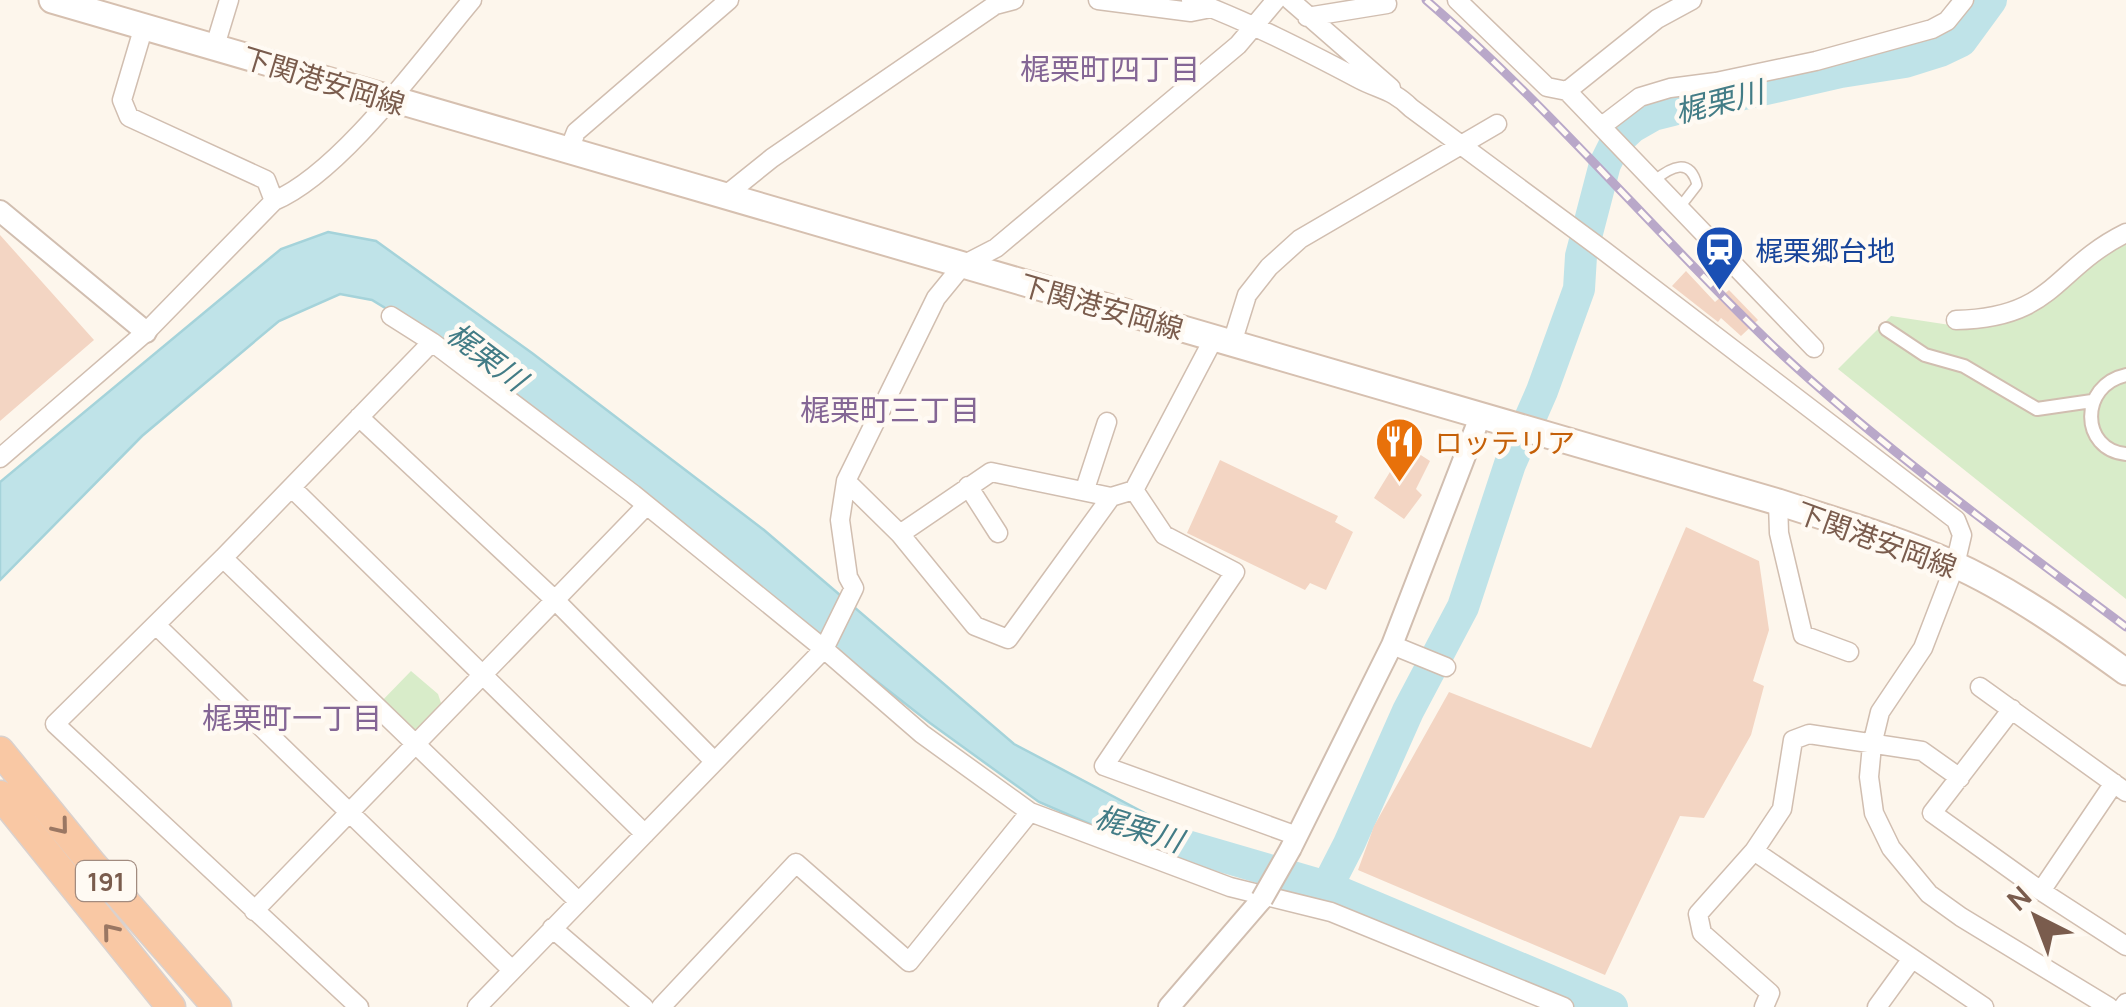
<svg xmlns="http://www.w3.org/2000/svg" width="2126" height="1007" font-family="Manrope,'Noto Sans JP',sans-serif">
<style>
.green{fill:#d8ecc9}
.water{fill:#bfe3e8;stroke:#a5d3da;stroke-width:2.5}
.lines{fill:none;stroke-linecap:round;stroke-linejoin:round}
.river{stroke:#bfe3e8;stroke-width:32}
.building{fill:#f3d5c3}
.service-casing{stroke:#d1beb0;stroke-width:12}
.pedestrian-casing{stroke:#d1beb0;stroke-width:16}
.minor-casing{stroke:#d1beb0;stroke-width:21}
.tertiary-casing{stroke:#d1beb0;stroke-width:24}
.secondary-casing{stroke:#d6c0b0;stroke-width:29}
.trunk-casing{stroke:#dad1cd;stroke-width:31}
.service{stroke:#fff;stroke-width:9}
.pedestrian{stroke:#fff;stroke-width:12}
.minor{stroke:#fff;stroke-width:18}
.tertiary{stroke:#fff;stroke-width:20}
.secondary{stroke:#fff;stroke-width:25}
.trunk{stroke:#f9c8a4;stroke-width:28}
.rail-casing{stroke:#b9a8c9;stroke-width:9}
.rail{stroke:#fffaf3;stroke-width:5;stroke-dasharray:15;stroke-linecap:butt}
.tertiary-bridge-casing{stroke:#d1beb0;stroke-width:24;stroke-linecap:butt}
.tertiary-bridge{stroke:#fff;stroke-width:20}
.oneway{stroke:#9a7763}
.labels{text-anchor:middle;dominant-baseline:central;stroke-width:9;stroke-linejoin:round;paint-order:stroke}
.shield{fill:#fffaf3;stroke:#a28b7f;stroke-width:2.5}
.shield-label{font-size:25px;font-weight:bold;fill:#7a5c4d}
.street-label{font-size:28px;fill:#7a5c4d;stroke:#fffaf3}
.transit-label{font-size:28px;fill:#164399;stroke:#fffaf3;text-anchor:start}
.food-label{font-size:28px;fill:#c56008;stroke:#fffaf3;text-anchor:start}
.neighbourhood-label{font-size:30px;fill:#846695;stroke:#fffaf3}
.water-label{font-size:30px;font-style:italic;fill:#437c86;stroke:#fffaf3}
</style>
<rect width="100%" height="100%" fill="#fdf6ec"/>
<path class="green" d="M2126,237V599L1838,369L1891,316L1950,325L1983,324Z
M411,671L438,694L442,706L411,734L376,707Z"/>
<path class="water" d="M328,232L376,241L532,353L764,530L1014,744L1228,857L1120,837L1039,802L930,723L449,347L372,300L340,294L279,321L142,436L0,580V482L281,249Z"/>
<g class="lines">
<path class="river" d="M1187,846L1327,887L1612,1007
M1327,887L1349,844L1408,711L1463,607L1510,464L1542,391L1579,289L1581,256L1605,164L1616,142L1632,127L1653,115L1673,110L1841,72L1905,62L1940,51L1961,41L1991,0"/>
</g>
<path class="building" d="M0,235L94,340L0,421Z
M1686,271L1715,302L1729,290L1758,320L1741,336L1721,318L1718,322L1672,286Z
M1413,450L1430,461L1416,489L1422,495L1404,519L1374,498L1393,467L1395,469L1403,459L1405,460Z
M1220,460L1338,516L1335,522L1353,532L1326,590L1310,583L1305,590L1187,533Z
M1686,527L1759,561L1769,630L1753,681L1764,686L1751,735L1704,818L1680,816L1605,975L1358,870L1374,826L1449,692L1591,748Z"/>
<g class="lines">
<defs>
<path id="service" d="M1655,180C1671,167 1690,157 1697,185L1680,207"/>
<path id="pedestrian" d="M1886,329L1925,355L1964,366L2037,409L2092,401
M2126,375C2079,385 2080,450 2126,454"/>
<path id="minor" d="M1098,0L1191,12L1211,8
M1191,0C1249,22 1302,49 1357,78C1379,90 1392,89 1411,108L1603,250L1956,520L1962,535L1955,565L1923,648L1880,712L1872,745L1869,777L1874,813L1891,848L1929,894L1961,917L2109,1007
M1290,0L1391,88
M1457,0L1547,87L1567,91L1814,348
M1307,17L1387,4
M144,26L122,100L129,117L266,180L274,201
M215,46L229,0
M1567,91L1657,19L1692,0
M1602,126L1640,97L1670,88L1716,82L1816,61L1932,29L1947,21L1964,0
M569,150L576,132L729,0
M726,195L772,158L995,5L1014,0
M391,316L432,342L633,494L824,649L922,734L1030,812L1230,887L1331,912L1564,1007
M1956,320C2055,318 2053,269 2126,233
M1232,343L1247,295L1269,267L1300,239L1497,124
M359,417L556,601L714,761
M0,458L146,332L274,201C341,173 424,57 472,0
M846,481L900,534L975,626L1008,639L1111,497L1134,490L1164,535L1235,572L1104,766L1297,836
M968,486L998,533
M292,488L645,834
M1085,489L1107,422
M1134,490L1214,338
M1778,502L1779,533L1803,635L1849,652
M900,534L991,472L1111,497
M223,558L578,901
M157,626L512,970
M1392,645L1446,667
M1980,687L2126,792
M2012,709L1932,813L2041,891L2126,946
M1754,851L1984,1007
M2041,891L2114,783
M254,911L645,507
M552,928L644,1007
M359,1007L55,724L223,558L432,342
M477,1007L824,649L854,588L848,577L840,520L846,481L936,298L963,265L996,248L1238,45L1276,0
M661,1007L796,863L909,962L1030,812
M1764,1007L1770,993L1702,933L1698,914L1754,851L1782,809L1793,740L1809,734L1922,751L1960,778
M1877,1007L1911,960
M2123,1007L2126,1003"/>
<path id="tertiary" d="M0,211L146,332
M1291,848L1392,645L1480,417
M1169,1007L1262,899"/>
<path id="secondary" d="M52,0L1778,502C1836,521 1895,538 1951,563C2012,590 2072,633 2126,672"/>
<path id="trunk" d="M0,751L93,865L217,1007
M0,795L171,1007"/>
</defs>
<use href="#service" class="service-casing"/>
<use href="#pedestrian" class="pedestrian-casing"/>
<use href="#minor" class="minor-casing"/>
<use href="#tertiary" class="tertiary-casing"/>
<use href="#secondary" class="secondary-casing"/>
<use href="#trunk" class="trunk-casing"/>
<use href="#service" class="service"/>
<use href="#pedestrian" class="pedestrian"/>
<use href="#minor" class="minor"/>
<use href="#tertiary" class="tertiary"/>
<use href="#secondary" class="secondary"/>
<use href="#trunk" class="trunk"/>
<defs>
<path id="rail" d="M1426,0C1549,106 1653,231 1770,343C1880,447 2005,536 2126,627"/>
</defs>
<use href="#rail" class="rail-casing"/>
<use href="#rail" class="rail"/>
<defs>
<path id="tertiary-bridge" d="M1262,899L1291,848"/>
</defs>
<use href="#tertiary-bridge" class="tertiary-bridge-casing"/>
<use href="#tertiary-bridge" class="tertiary-bridge"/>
</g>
<defs><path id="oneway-chevron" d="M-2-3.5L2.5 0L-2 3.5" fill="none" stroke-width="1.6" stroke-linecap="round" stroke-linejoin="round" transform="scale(2.5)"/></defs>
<g class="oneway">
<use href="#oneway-chevron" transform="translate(61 827) rotate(51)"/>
<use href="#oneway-chevron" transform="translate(110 931) rotate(-129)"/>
</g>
<defs>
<symbol id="station-pin" viewBox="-11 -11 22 30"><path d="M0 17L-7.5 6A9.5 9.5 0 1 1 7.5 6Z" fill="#1a4fb4" stroke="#fffaf3"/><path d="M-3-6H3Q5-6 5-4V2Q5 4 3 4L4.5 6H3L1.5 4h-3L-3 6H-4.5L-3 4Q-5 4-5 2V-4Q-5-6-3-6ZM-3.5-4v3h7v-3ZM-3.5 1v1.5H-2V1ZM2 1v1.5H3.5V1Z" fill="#fff"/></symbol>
<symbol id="restaurant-pin" viewBox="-11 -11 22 30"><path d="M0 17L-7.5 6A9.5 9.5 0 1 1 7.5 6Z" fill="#e8710a" stroke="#fffaf3"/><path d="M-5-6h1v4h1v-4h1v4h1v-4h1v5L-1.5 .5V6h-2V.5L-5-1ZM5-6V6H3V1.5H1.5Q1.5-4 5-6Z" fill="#fff"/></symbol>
</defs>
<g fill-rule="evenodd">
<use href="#station-pin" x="1692" y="222" width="55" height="75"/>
<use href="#restaurant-pin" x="1372" y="414" width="55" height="75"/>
</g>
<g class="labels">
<rect class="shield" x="76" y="861" width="60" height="40" rx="8"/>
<g class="shield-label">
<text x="106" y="881">191</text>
</g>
<g class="street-label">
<text transform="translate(324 80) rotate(17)">下関港安岡線</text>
<text transform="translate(1102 306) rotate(16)">下関港安岡線</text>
<text transform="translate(1877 539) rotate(20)">下関港安岡線</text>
</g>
<g class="transit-label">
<text x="1755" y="250">梶栗郷台地</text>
</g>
<g class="food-label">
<text x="1435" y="442">ロッテリア</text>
</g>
<g class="neighbourhood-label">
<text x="1110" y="68">梶栗町四丁目</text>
<text x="890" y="409">梶栗町三丁目</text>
<text x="292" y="717">梶栗町一丁目</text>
</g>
<g class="water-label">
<text transform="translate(1719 101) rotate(-14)">梶栗川</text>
<text transform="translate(487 356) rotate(37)">梶栗川</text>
<text transform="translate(1139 828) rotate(17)">梶栗川</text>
</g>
</g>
<g transform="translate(2036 917) rotate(318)" stroke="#fffaf3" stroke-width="8" paint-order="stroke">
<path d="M0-8L18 38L0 25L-18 38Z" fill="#7a5c4d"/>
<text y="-15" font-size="28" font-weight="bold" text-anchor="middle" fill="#7a5c4d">N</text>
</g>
</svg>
